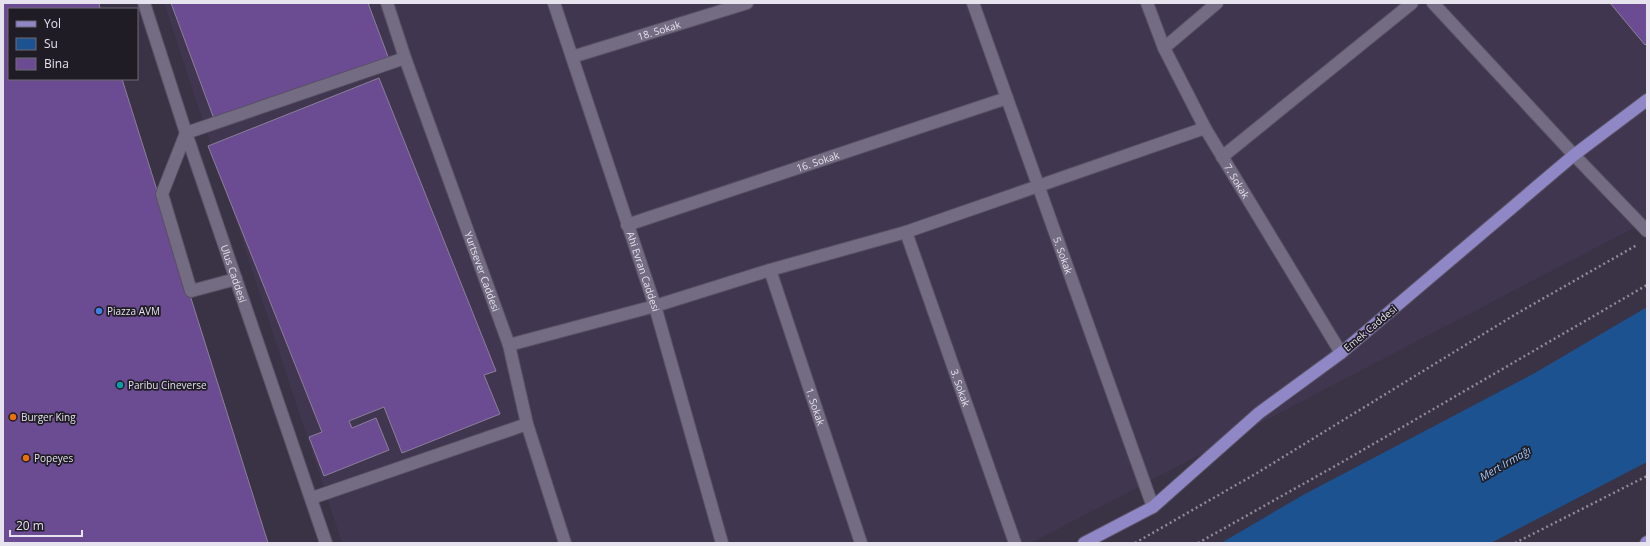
<svg xmlns="http://www.w3.org/2000/svg" width="1650" height="546" font-family="'Open Sans',sans-serif">
<style>
.built{fill:#413650}
.water{fill:#1c528f}
.building{fill:#6b4b92;stroke:#8a8198}
.lines{fill:none;stroke-linecap:round;stroke-linejoin:round}
.minor-casing{stroke:#585162;stroke-width:14}
.major-casing{stroke:#585162;stroke-width:14}
.path{stroke:#908a99;stroke-width:2.5;stroke-dasharray:2 3;stroke-linecap:butt}
.minor{stroke:#746c82;stroke-width:12}
.major{stroke:#8f87c6;stroke-width:12}
.shop-dot{fill:#3f7fe0;stroke:#1f1c25;stroke-width:1.5}
.culture-dot{fill:#0f9aa8;stroke:#1f1c25;stroke-width:1.5}
.food-dot{fill:#e8710a;stroke:#1f1c25;stroke-width:1.5}
.labels{text-anchor:middle;dominant-baseline:central;stroke-width:3.5;stroke-linejoin:round;paint-order:stroke}
.street-label{font-size:10px;fill:#e6e2ee;stroke:#1f1c25}
.poi-label{font-size:10px;fill:#e6e2ee;stroke:#1f1c25;text-anchor:start}
.water-label{font-size:11px;font-style:italic;fill:#9dc7fb;stroke:#1f1c25}
</style>
<rect width="100%" height="100%" fill="#3a3245"/>
<path class="built" d="M164,3H1647V221L1031,543H342Z"/>
<path class="water" d="M1647,307V462L1491,543H1221L1303,495L1533,374Z"/>
<path class="building" d="M3,3H99L100,9H9V79H122L268,543H3Z
M171,3H368L390,62L217,127Z
M1610,3H1647V43L1645,45Z
M379,78L496,371L484,375L500,414L402,453L384,407L349,421L352,428L376,418L389,450L324,476L309,437L322,432L208,146Z"/>
<g class="lines">
<defs>
<g id="minor">
<path id="s1" d="M144,3L186,133L326,543"/>
<path id="s2" d="M387,3L405,58L509,345L527,424L565,543"/>
<path id="s3" d="M554,3L655,306L722,543"/>
<path id="s4" d="M973,3L1153,507"/>
<path id="s5" d="M1147,3L1164,48L1205,128L1341,353"/>
<path d="M1433,3L1574,155L1647,231"/>
<path d="M1164,48L1217,3"/>
<path id="s6" d="M572,57L747,3"/>
<path d="M1222,157L1412,3"/>
<path id="s7" d="M627,225L1007,98"/>
<path id="s8" d="M906,232L1015,543"/>
<path id="s9" d="M770,270L861,543"/>
<path d="M236,279L191,291L162,194L186,133L405,58"/>
<path d="M509,345L655,306L770,270L906,232L1205,128"/>
<path d="M312,498L527,424"/>
</g>
<path id="major" d="M1084,543L1153,507L1259,413L1341,353L1574,155L1647,100
M1646,543L1647,542"/>
</defs>
<use href="#minor" class="minor-casing"/>
<use href="#major" class="major-casing"/>
<path class="path" d="M1135,543L1257,473L1516,314L1637,245
M1198,543L1344,461L1647,285
M1515,543L1647,476"/>
<use href="#minor" class="minor"/>
<use href="#major" class="major"/>
</g>
<circle class="shop-dot" cx="99" cy="311" r="4"/>
<circle class="culture-dot" cx="120" cy="385" r="4"/>
<g class="food-dot">
<circle cx="13" cy="417" r="4"/>
<circle cx="26" cy="458" r="4"/>
</g>
<g class="labels">
<g class="street-label">
<text stroke="none"><textPath href="#s6" startOffset="91">18. Sokak</textPath></text>
<text stroke="none"><textPath href="#s7" startOffset="201">16. Sokak</textPath></text>
<text stroke="none"><textPath href="#s5" startOffset="200">7. Sokak</textPath></text>
<text stroke="none"><textPath href="#s4" startOffset="268">5. Sokak</textPath></text>
<text stroke="none"><textPath href="#s2" startOffset="285">Yurtsever Caddesi</textPath></text>
<text stroke="none"><textPath href="#s3" startOffset="283">Ahi Evran Caddesi</textPath></text>
<text stroke="none"><textPath href="#s1" startOffset="285">Ulus Caddesi</textPath></text>
<text transform="translate(1370 328) rotate(-40)">Emek Caddesi</text>
<text stroke="none"><textPath href="#s8" startOffset="165">3. Sokak</textPath></text>
<text stroke="none"><textPath href="#s9" startOffset="144">1. Sokak</textPath></text>
</g>
<g class="poi-label">
<text x="107" y="311">Piazza AVM</text>
<text x="128" y="385">Paribu Cineverse</text>
<text x="21" y="417">Burger King</text>
<text x="34" y="458">Popeyes</text>
</g>
<g class="water-label">
<text transform="translate(1505 463) rotate(-30)">Mert Irmağı</text>
</g>
</g>
<rect width="1650" height="546" fill="none" stroke="#e6e2ee" stroke-width="8"/>
<rect x="8" y="8" width="130" height="72" fill="#1f1c25" stroke="#6f6b75"/>
<rect x="16" y="21" width="20" height="6" fill="#8f87c6" stroke="#6f6b75"/>
<text x="44" y="28" font-size="12" fill="#e6e2ee">Yol</text>
<rect x="16" y="38" width="20" height="12" fill="#1c528f" stroke="#6f6b75"/>
<text x="44" y="48" font-size="12" fill="#e6e2ee">Su</text>
<rect x="16" y="58" width="20" height="12" fill="#6b4b92" stroke="#6f6b75"/>
<text x="44" y="68" font-size="12" fill="#e6e2ee">Bina</text>
<path d="M10 530v6h72v-6" fill="none" stroke="#e6e2ee" stroke-width="2"/>
<text x="16" y="530" font-size="12" fill="#e6e2ee" stroke="#1f1c25" stroke-width="3" paint-order="stroke">20 m</text>
</svg>
